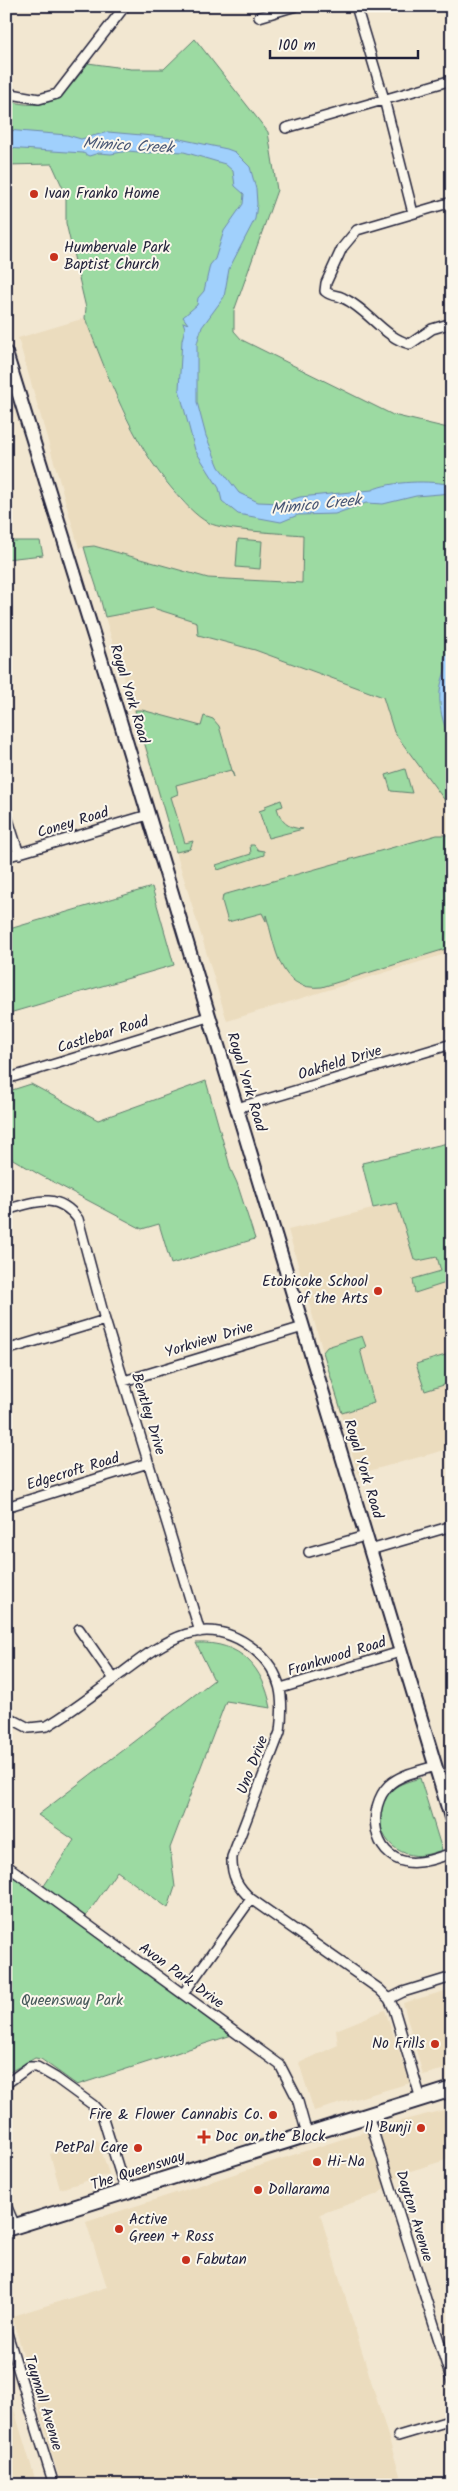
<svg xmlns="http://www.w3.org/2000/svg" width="458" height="2491" font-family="Kalam,sans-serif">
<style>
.built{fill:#ebdcbe}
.green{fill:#9cdaa2;stroke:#5f7e6e}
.water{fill:#a0d0fc;stroke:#6e8aaf}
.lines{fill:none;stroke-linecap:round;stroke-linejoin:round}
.minor-casing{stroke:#22223b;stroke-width:12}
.secondary-casing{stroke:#22223b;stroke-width:16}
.primary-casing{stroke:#22223b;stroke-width:18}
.minor{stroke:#fbf7ec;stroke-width:9}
.secondary{stroke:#fbf7ec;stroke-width:12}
.primary{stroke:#fbf7ec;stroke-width:14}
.poi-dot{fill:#c8321e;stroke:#fbf7ec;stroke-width:2}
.labels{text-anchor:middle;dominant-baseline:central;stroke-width:4;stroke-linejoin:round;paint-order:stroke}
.poi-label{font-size:15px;fill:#22223b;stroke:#fbf7ec;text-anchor:start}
.street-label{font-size:15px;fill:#22223b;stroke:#fbf7ec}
.park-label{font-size:15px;fill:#47595a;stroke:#fbf7ec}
.water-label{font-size:16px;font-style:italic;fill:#485675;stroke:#fbf7ec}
</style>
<rect width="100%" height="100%" fill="#f2e7d1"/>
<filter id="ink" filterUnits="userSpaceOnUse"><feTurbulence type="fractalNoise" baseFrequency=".02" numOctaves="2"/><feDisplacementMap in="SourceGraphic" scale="10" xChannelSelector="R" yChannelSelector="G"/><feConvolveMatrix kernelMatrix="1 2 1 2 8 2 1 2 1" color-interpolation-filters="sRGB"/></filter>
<g filter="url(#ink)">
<path class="built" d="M85,318L121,409L141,447L160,476L183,503L209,524L304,535L302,584L208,578L94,546L79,548L18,338Z
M153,608L197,622L198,635L255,650L383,697L394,732L452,810V952L227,1021L105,617Z
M452,1189V1448L358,1474L288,1230Z
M452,1989V2067L423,2075L403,2003Z
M385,2010L410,2083L314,2111L299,2063L338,2045L336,2030Z
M452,2108V2158L401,2174L378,2194L320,2214L403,2485H61L12,2316L107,2287L86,2222L392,2123Z
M98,2140L109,2174L60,2189L50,2154Z
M6,2383L37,2485H38H6Z"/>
<path class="green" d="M195,39L268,132L277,190L234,311V331L242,340L393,415L452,429V810L394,732L383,697L255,650L198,635L197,622L153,608L105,617C100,593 90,571 84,547L94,546L208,578L302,583L303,535C282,533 225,531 209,523C195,516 183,501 173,490C130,440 109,378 85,318L86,308L66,223V195L52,164L6,165V100C49,113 64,97 88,63L131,69H164Z
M238,539L262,541L260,569L236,567Z
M6,541H40L43,555L6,559Z
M135,710H142L201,726L204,716L213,719L219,726L234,777L231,770L176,785L178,794L171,797L185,843L193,841L190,849L176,852Z
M405,769L412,793L391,791L386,775Z
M281,800L283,806L277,808C281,822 287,828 303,829L268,838L259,811L265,809V806Z
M437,835H452V947L322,987C278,992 276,947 266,915V921L262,913L228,922L222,901L223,895Z
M250,845H254L258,850L264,851V855L218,870L216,865L251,854Z
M152,887L174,965L6,1014V930Z
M206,1081L231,1170L237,1183L255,1239L171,1264L159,1224L142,1229L40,1175L6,1155V1092L31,1084L98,1120Z
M452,1142V1281L415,1293L413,1279L441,1271L437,1257L418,1261L414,1259L397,1203L373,1208L362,1163Z
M362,1336L366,1347L360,1349L374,1403L342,1413L323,1352L327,1347Z
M452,1353V1389L450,1383L425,1391L416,1364Z
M196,1643C241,1641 263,1667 271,1708L226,1701L170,1848L175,1887L168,1908L117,1871L80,1925L232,2035L77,2085L41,2059L35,2058L6,2074V1872L38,1895L74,1840L38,1815L214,1680Z
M420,1778L442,1850C432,1853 422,1857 412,1855C381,1850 368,1811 392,1790C400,1783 410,1781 420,1778Z"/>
<path class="water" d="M6,130L67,135L81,139L108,132L175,138L227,149L235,152L250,167L256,189L257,204L255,219L229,269L224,297L202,327L197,343V402L206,436L219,467L239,493L258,502L281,503L300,497L372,490C390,481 431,480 452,485V493L416,496L383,504L366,503L335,514L298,515L281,522L238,514L222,501L219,488L195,450L179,389L182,340L185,328L183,322L188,324L183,317L197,305L198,298L204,291L210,265L215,259L224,231L243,204L244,194L235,186L233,171L225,164L184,152L164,151L149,153L128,151L111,154L99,153L89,156L83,153L6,148Z
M452,648V742C443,727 437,703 441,685C443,675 448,668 444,658Z"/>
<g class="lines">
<defs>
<path id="minor" d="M356,6L384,99L413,213
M259,17L296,6
M6,93L39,99L57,94L125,6
M286,128L452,80
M452,202L357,230L342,248L326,283L325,291C332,297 336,294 343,298C368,309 384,338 410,344L432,329L452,323
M6,813L19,854
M6,857L148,815
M6,1079L208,1017
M237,1108L452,1044
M6,1210C34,1202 57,1191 78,1219L105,1320L200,1632
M6,1350L105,1320
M124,1381L303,1327
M6,1507L148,1463
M370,1550L452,1526
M309,1552L365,1536
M79,1629L114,1679
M281,1688L400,1652
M6,1716L29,1728L47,1726C73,1711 98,1691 122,1673C163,1642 205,1609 255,1650C283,1673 284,1699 280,1732L232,1857C231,1876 238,1887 251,1899L379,1989L389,1999L394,2009L421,2099
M435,1766C420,1771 401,1774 389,1785C367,1807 371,1856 407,1862C421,1864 438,1858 452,1853
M440,1781L452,1777
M6,1865L280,2065L297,2098L307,2134
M183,1994L251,1899
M389,1999L403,1992L452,1977
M6,2084L29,2067H37L56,2078L93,2105L102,2115L126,2192
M368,2115L452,2382
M6,2205L15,2226
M6,2330L54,2485
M398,2436L452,2420"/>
<path id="secondary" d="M6,353L111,691L452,1821"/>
<path id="primary" d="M6,2229L452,2089"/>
</defs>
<use href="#minor" class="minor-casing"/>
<use href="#secondary" class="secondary-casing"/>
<use href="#primary" class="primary-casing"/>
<use href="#minor" class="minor"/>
<use href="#secondary" class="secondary"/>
<use href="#primary" class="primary"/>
</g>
</g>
<g class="poi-dot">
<circle cx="34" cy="194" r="5"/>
<circle cx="54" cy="257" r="5"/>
<circle cx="378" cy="1291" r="5"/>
<circle cx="435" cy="2044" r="5"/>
<circle cx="273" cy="2115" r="5"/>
<circle cx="421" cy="2128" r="5"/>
<path d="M201.5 2129.5h5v5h5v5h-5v5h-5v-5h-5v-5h5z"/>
<circle cx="138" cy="2148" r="5"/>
<circle cx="317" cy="2162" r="5"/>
<circle cx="258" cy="2190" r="5"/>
<circle cx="119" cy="2229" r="5"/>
<circle cx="186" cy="2260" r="5"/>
</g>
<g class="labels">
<g class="poi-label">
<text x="44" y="194">Ivan Franko Home</text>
<text x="64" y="248">Humbervale Park<tspan x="64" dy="17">Baptist Church</tspan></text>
<text x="368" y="1282" text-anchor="end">Etobicoke School<tspan x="368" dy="17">of the Arts</tspan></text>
<text x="425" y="2044" text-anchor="end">No Frills</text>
<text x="263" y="2115" text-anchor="end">Fire &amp; Flower Cannabis Co.</text>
<text x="411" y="2128" text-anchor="end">Il Bunji</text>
<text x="215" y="2137">Doc on the Block</text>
<text x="128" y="2148" text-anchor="end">PetPal Care</text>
<text x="327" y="2162">Hi-Na</text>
<text x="268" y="2190">Dollarama</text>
<text x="129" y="2220">Active<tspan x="129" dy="17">Green + Ross</tspan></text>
<text x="196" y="2260">Fabutan</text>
</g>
<g class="street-label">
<text transform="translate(129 694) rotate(73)">Royal York Road</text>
<text transform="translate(73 823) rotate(-17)">Coney Road</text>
<text transform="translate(103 1035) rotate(-17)">Castlebar Road</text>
<text transform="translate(340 1063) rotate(-17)">Oakfield Drive</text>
<text transform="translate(246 1082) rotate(73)">Royal York Road</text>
<text transform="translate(209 1340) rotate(-17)">Yorkview Drive</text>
<text transform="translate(148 1414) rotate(73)">Bentley Drive</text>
<text transform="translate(363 1469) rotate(73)">Royal York Road</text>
<text transform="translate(73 1472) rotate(-17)">Edgecroft Road</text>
<text transform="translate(337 1657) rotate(-17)">Frankwood Road</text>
<text transform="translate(253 1765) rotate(-69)">Uno Drive</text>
<text transform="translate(181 1976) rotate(36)">Avon Park Drive</text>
<text transform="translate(138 2171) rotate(-18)">The Queensway</text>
<text transform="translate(414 2216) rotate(73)">Dayton Avenue</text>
<text transform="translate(43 2403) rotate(73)">Taymall Avenue</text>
</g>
<g class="park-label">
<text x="72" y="2001">Queensway Park</text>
</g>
<g class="water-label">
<text transform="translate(128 146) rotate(3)">Mimico Creek</text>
<text transform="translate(316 505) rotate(-6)">Mimico Creek</text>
</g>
</g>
<rect width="458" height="2491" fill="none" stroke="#fbf7ec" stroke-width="25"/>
<rect x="12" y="12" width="433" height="2466" fill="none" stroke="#22223b" stroke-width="2" filter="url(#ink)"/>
<path d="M270 50v8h148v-8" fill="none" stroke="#22223b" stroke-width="2.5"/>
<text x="278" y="50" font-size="15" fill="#22223b" stroke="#fbf7ec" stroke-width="4" paint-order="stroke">100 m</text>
</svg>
